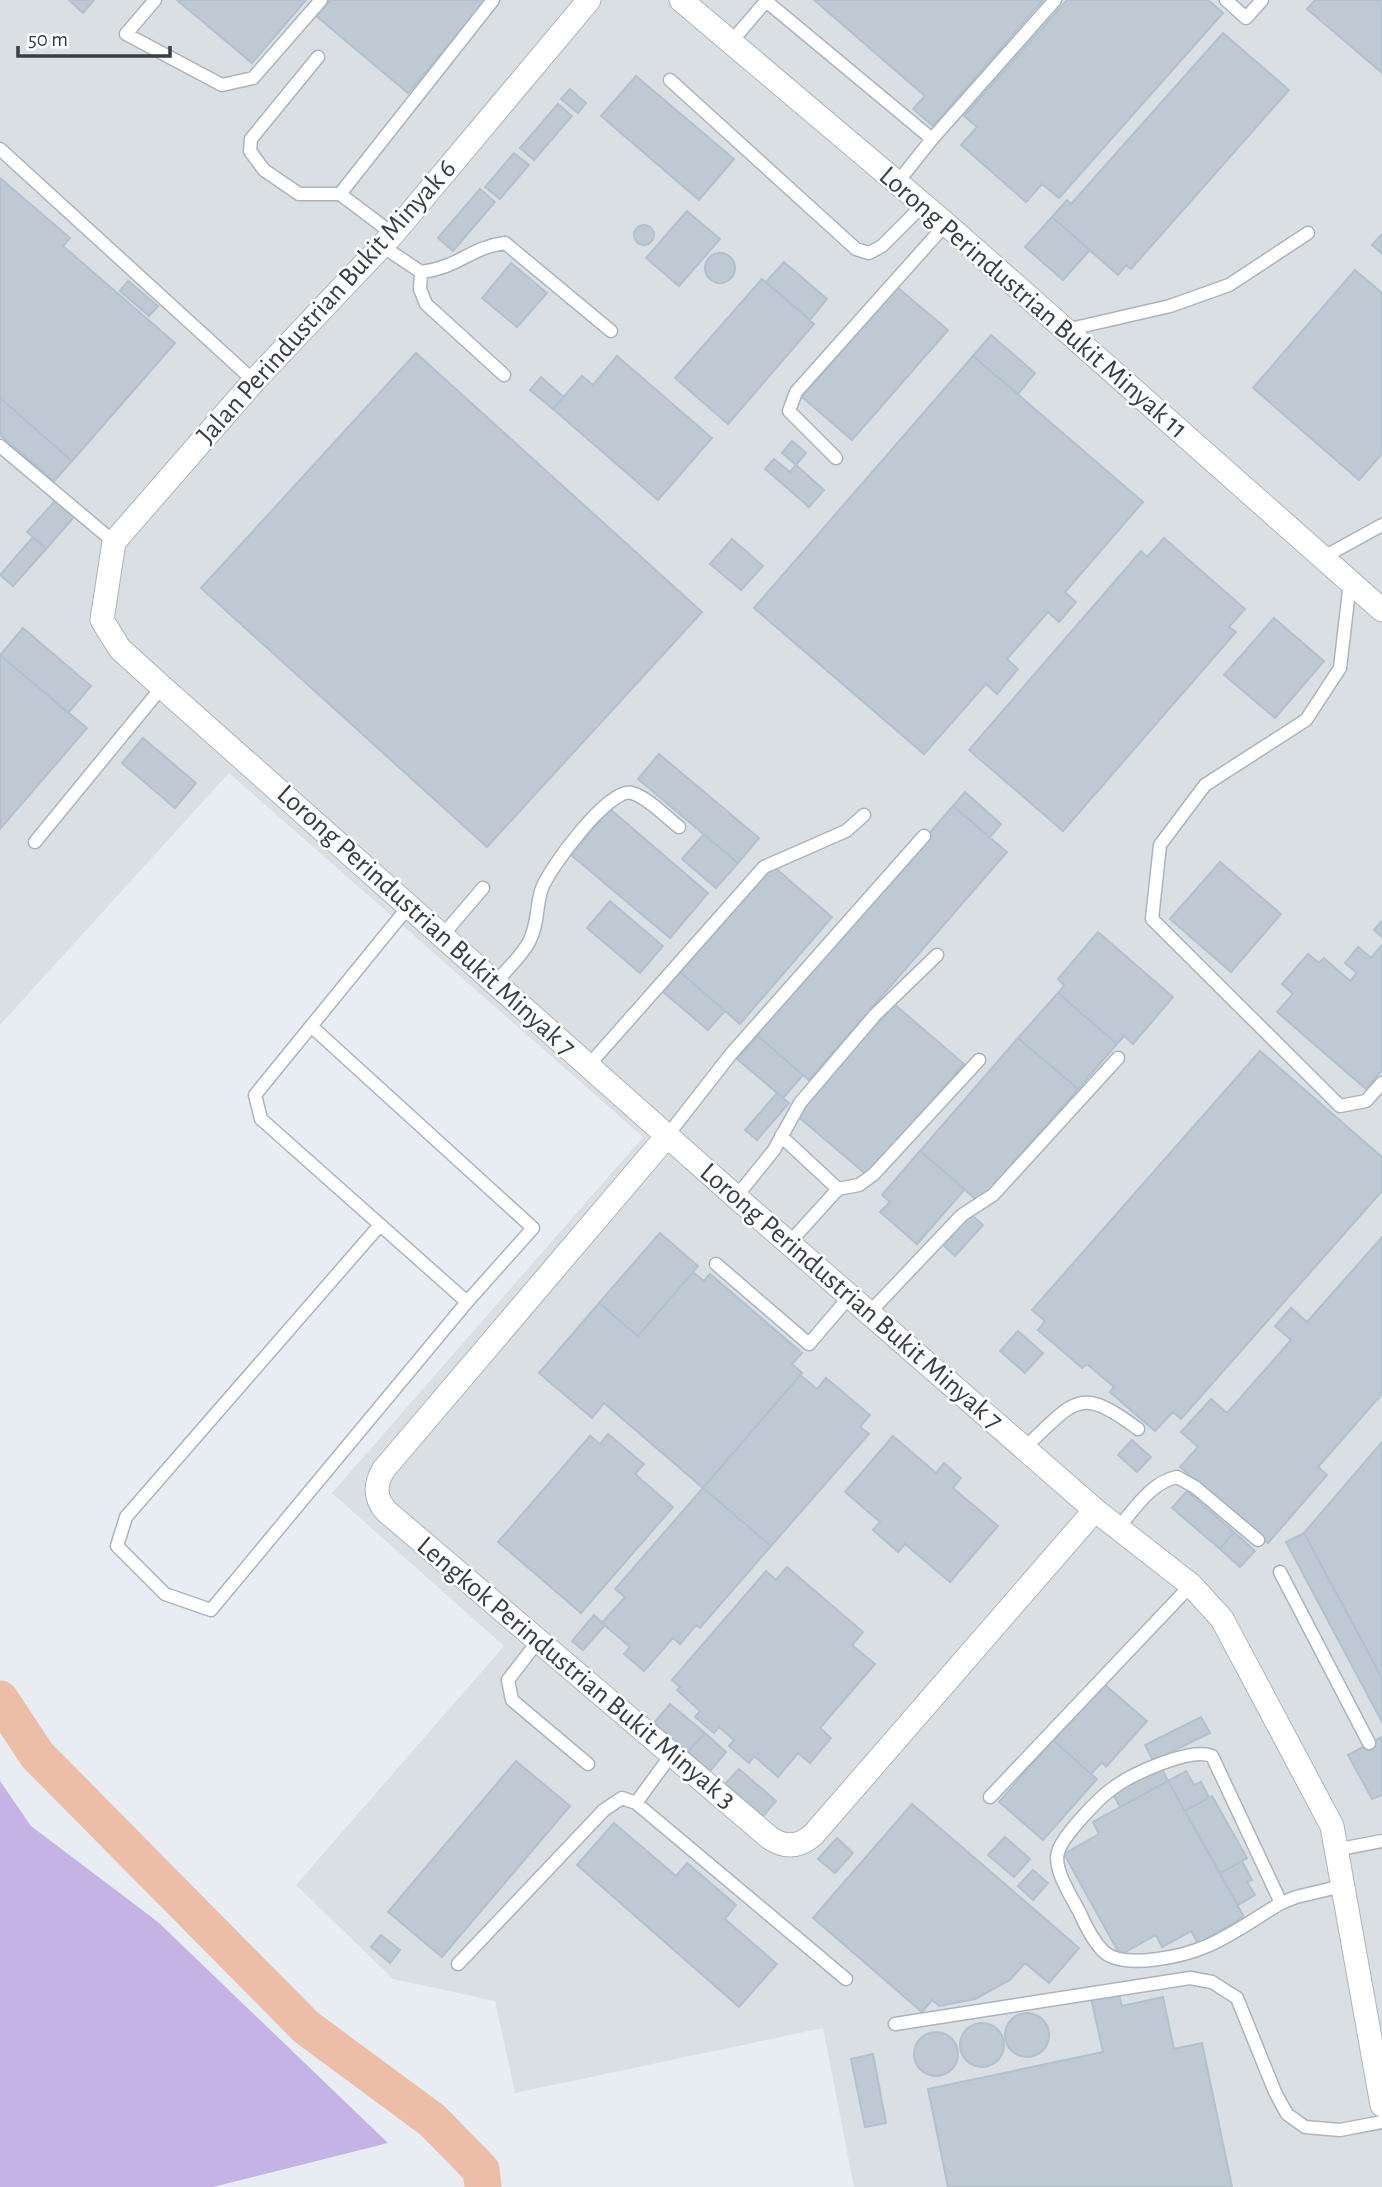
<svg xmlns="http://www.w3.org/2000/svg" width="1382" height="2187" font-family="'Alegreya Sans',sans-serif">
<style>
.industrial{fill:#dadfe3}
.green{fill:#c5b3e6}
.lines{fill:none;stroke-linecap:round;stroke-linejoin:round}
.river{stroke:#edbea7;stroke-width:37}
.building{fill:#bec9d4;stroke:#b2c0cf;stroke-width:2}
.service-casing{stroke:#abb4be;stroke-width:15}
.minor-casing{stroke:#abb4be;stroke-width:25}
.service{stroke:#fff;stroke-width:12}
.minor{stroke:#fff;stroke-width:23}
.labels{text-anchor:middle;dominant-baseline:central;stroke-width:5;stroke-linejoin:round;paint-order:stroke}
.street-label{font-size:28px;fill:#373e46;stroke:#fff}
</style>
<rect width="100%" height="100%" fill="#e8edf3"/>
<path class="industrial" d="M0,0H1382V2187H854L823,2028L515,2093L495,2001L393,1979L296,1885L504,1646L332,1493L643,1137L229,773L0,1025Z"/>
<path class="green" d="M0,1781L31,1826L158,1922L388,2143L213,2187H0Z"/>
<g class="lines">
<path class="river" d="M0,1699L37,1755L306,2027L432,2120L481,2170L483,2187"/>
</g>
<path class="building" d="M69,0H94L83,13Z
M177,0H306L252,63Z
M330,0H487L408,93L316,16Z
M814,0H1043L933,126L913,109L925,96Z
M1067,0H1208L1223,13L1059,198L1042,184L1026,202L961,145L977,127L964,116Z
M1315,0H1382V73L1307,9Z
M1223,33L1289,90L1131,269L1126,265L1118,275L1052,217L1067,200L1071,204Z
M636,76L734,159L699,200L601,116Z
M570,89L586,103L578,113L561,99Z
M558,104L572,116L534,160L520,148Z
M514,153L529,165L500,199L485,187Z
M0,178L70,238L63,246L175,343L72,461L0,398Z
M480,189L495,202L453,251L438,238Z
M687,211L720,239L679,286L646,258Z
M1052,217L1090,250L1063,280L1025,247Z
M634 235a10 10 0 1 1 20 0a10 10 0 1 1-20 0Z
M1382,234V254L1372,245Z
M705 268a15 15 0 1 1 30 0a15 15 0 1 1-30 0Z
M784,262L827,299L810,320L766,282Z
M511,263L547,293L517,327L482,298Z
M1355,270L1382,293V454L1359,480L1253,388Z
M762,279L814,324L728,424L675,378Z
M128,281L158,306L149,316L120,291Z
M897,287L948,330L852,440L802,397Z
M991,335L1035,373L1018,394L973,356Z
M416,353L702,612L487,847L201,588Z
M617,356L712,438L658,500L553,409L582,376L593,385Z
M973,356L1143,502L1065,592L1076,602L1059,622L1048,612L1007,659L1018,669L997,694L986,684L924,754L754,608Z
M541,377L564,397L553,409L530,390Z
M0,398L72,461L54,481L0,435Z
M792,441L806,453L796,465L782,453Z
M774,459L790,472L796,465L824,490L809,507L765,469Z
M55,501L74,517L46,549L27,532Z
M33,537L46,549L13,586L0,575Z
M1164,538L1245,609L1229,627L1236,632L1063,831L969,750L1141,551L1147,557Z
M732,539L763,566L741,590L710,564Z
M1274,618L1324,661L1275,718L1224,675Z
M23,628L91,686L68,713L0,655Z
M0,655L87,728L0,829Z
M143,738L196,783L175,808L122,763Z
M659,754L759,838L738,863L638,779Z
M965,792L1001,824L990,837L953,806Z
M953,806L1007,852L809,1080L755,1034Z
M610,809L708,893L670,938L571,855Z
M704,834L738,863L716,888L682,859Z
M1220,862L1281,914L1231,972L1170,919Z
M773,866L832,917L740,1024L680,972Z
M610,901L663,946L640,973L587,928Z
M1382,921V937L1374,930Z
M1098,932L1173,997L1133,1044L1124,1036L1117,1044L1058,993L1064,985L1058,979Z
M1382,945V1070L1366,1089L1277,1012L1293,994L1282,984L1308,954L1319,963L1324,958L1350,981L1357,973L1345,963L1358,947L1371,958Z
M680,972L725,1011L708,1030L663,992Z
M1058,993L1117,1044L1078,1089L1018,1038Z
M894,1004L964,1064L867,1175L796,1115Z
M758,1036L803,1075L783,1098L737,1059Z
M1018,1038L1078,1089L979,1202L920,1151Z
M1260,1051L1382,1157V1191L1181,1419L1173,1412L1155,1431L1110,1392L1114,1387L1087,1364L1082,1368L1038,1330L1045,1321L1032,1310Z
M777,1093L789,1103L757,1140L745,1130Z
M920,1151L965,1189L917,1244L880,1212L890,1202L882,1195Z
M969,1213L983,1225L955,1256L942,1244Z
M660,1233L698,1266L638,1336L599,1303Z
M1382,1237V1394L1318,1467L1327,1475L1268,1543L1180,1467L1198,1447L1181,1432L1211,1399L1227,1413L1291,1340L1275,1326L1291,1308L1307,1322Z
M693,1272L704,1281L710,1274L802,1353L792,1364L802,1373L703,1488L604,1403L592,1418L539,1373L599,1303L638,1336Z
M1018,1331L1043,1353L1025,1373L1000,1351Z
M800,1375L817,1389L826,1378L870,1415L860,1427L869,1434L771,1546L703,1488Z
M608,1434L644,1464L635,1474L673,1507L581,1613L498,1542L590,1436L600,1444Z
M893,1436L936,1473L944,1463L961,1478L953,1488L998,1526L950,1582L905,1544L898,1552L873,1530L880,1522L845,1492Z
M1132,1440L1151,1457L1137,1472L1118,1455Z
M1382,1442V1678L1304,1533Z
M703,1488L771,1546L700,1628L696,1625L680,1644L673,1638L644,1671L624,1654L630,1647L602,1623L625,1597L615,1589Z
M1187,1491L1234,1532L1220,1549L1172,1508Z
M1234,1532L1255,1551L1240,1567L1220,1549Z
M1304,1533L1382,1678V1722L1286,1542Z
M787,1567L863,1632L852,1645L875,1664L820,1728L831,1738L810,1763L798,1753L778,1777L754,1756L749,1763L729,1746L734,1740L719,1727L714,1733L695,1717L700,1711L677,1690L680,1687L672,1680L766,1571L776,1580Z
M594,1615L605,1625L583,1650L572,1641Z
M1104,1684L1147,1721L1106,1767L1102,1762L1091,1774L1053,1740Z
M670,1704L705,1733L688,1752L654,1723Z
M1201,1717L1210,1733L1153,1761L1145,1745Z
M705,1733L726,1752L710,1771L688,1752Z
M1382,1737V1795L1372,1799L1348,1755Z
M1053,1740L1097,1779L1043,1840L999,1802Z
M516,1761L570,1806L442,1957L388,1912Z
M1161,1767L1168,1781L1120,1807L1113,1794Z
M739,1769L776,1801L763,1816L725,1784Z
M1186,1771L1194,1785L1201,1782L1209,1797L1185,1811L1168,1781Z
M1168,1781L1244,1917L1198,1943L1191,1931L1162,1947L1156,1935L1120,1955L1064,1854L1099,1834L1093,1822Z
M1212,1796L1247,1858L1220,1873L1185,1811Z
M912,1804L1079,1948L1049,1983L1025,1963L1010,1980L975,1999L939,2006L932,2000L922,2012L813,1918Z
M614,1823L676,1876L687,1863L736,1905L725,1919L777,1964L739,2007L577,1865Z
M1005,1837L1030,1859L1014,1877L988,1855Z
M837,1838L853,1853L835,1873L818,1859Z
M1242,1861L1252,1880L1247,1882L1255,1895L1238,1905L1220,1873Z
M1033,1870L1048,1883L1033,1900L1018,1886Z
M381,1935L400,1950L390,1963L371,1947Z
M1118,1992L1122,2006L1163,1997L1174,2049L1202,2043L1232,2187H948L928,2089L1103,2052L1091,1998Z
M1005 2035a22 22 0 1 1 44 0a22 22 0 1 1-44 0Z
M960 2045a22 22 0 1 1 44 0a22 22 0 1 1-44 0Z
M914 2054a22 22 0 1 1 44 0a22 22 0 1 1-44 0Z
M873,2054L886,2123L865,2127L851,2059Z"/>
<g class="lines">
<defs>
<path id="service" d="M155,0L126,34L222,85L253,78L321,0
M1226,0L1246,18L1262,0
M766,1L932,139
M731,42L767,0
M318,57L251,139L250,151L264,170L299,194H340L393,234
M670,80L856,249L869,253L882,246L923,205
M0,149L254,381
M897,183L932,139L1055,0
M340,194L493,0
M382,246L421,272L420,289L426,304L504,375
M421,272C458,268 471,247 505,243L611,331
M1066,330L1170,306L1229,285L1308,233
M0,446L114,542
M836,458L789,411L796,392L946,224
M1322,558L1382,525
M1350,582L1340,668L1306,720L1205,785L1160,845L1152,919L1340,1106L1366,1101L1382,1083
M35,842L162,687
M409,906L255,1095L261,1119L467,1302
M442,936L483,888
M495,983C506,970 521,957 529,942C538,925 536,908 541,891C547,870 610,786 632,793C647,797 666,817 679,827
M311,1026L533,1228L467,1302L211,1610L165,1594L117,1546L126,1517L380,1225
M588,1066L764,867L846,831L864,815
M667,1136L731,1054L924,836
M781,1136L838,1189
M736,1197L774,1150L800,1103L875,1015L937,955
M789,1243L838,1189L859,1185L874,1174L979,1060
M716,1264L809,1344L850,1296
M869,1313L962,1215L993,1195L1118,1058
M1024,1448C1074,1403 1077,1383 1138,1429
M1117,1529C1134,1510 1151,1482 1177,1477L1195,1487L1258,1540
M1280,1572L1369,1743
M538,1641L508,1680L512,1700L588,1764
M990,1797L1191,1585
M636,1803L846,1979
M1335,1850L1382,1841
M1281,1903C1257,1917 1233,1935 1207,1946C1184,1956 1125,1970 1104,1952C1093,1941 1085,1925 1079,1911C1071,1896 1053,1869 1058,1852C1063,1835 1099,1798 1113,1788C1132,1774 1190,1747 1212,1756L1281,1903L1296,1897L1342,1886
M458,1964L604,1810L622,1798L636,1803L671,1755
M895,2024L1190,1978L1212,1982L1237,1998L1275,2092L1287,2114L1305,2127L1340,2130L1382,2122"/>
<path id="minor" d="M589,0L393,234L254,381L114,542L102,620L120,649L162,687L736,1197L1095,1510L1191,1585L1222,1619L1332,1826L1382,2105
M681,0L946,224L1382,610
M667,1136L384,1469C374,1485 375,1498 386,1511L770,1838C785,1848 799,1847 813,1835L1095,1510"/>
</defs>
<use href="#service" class="service-casing"/>
<use href="#minor" class="minor-casing"/>
<use href="#service" class="service"/>
<use href="#minor" class="minor"/>
</g>
<g class="labels">
<g class="street-label">
<text transform="translate(327 302) rotate(-48)">Jalan Perindustrian Bukit Minyak 6</text>
<text transform="translate(1033 303) rotate(41)">Lorong Perindustrian Bukit Minyak 11</text>
<text transform="translate(426 921) rotate(42)">Lorong Perindustrian Bukit Minyak 7</text>
<text transform="translate(851 1297) rotate(41)">Lorong Perindustrian Bukit Minyak 7</text>
<text transform="translate(576 1673) rotate(40)">Lengkok Perindustrian Bukit Minyak 3</text>
</g>
</g>
<path d="M18 46v10h152v-10" fill="none" stroke="#373e46" stroke-width="3.5"/>
<text x="28" y="46" font-size="21" fill="#373e46" stroke="#ffffff" stroke-width="5" paint-order="stroke">50 m</text>
</svg>
